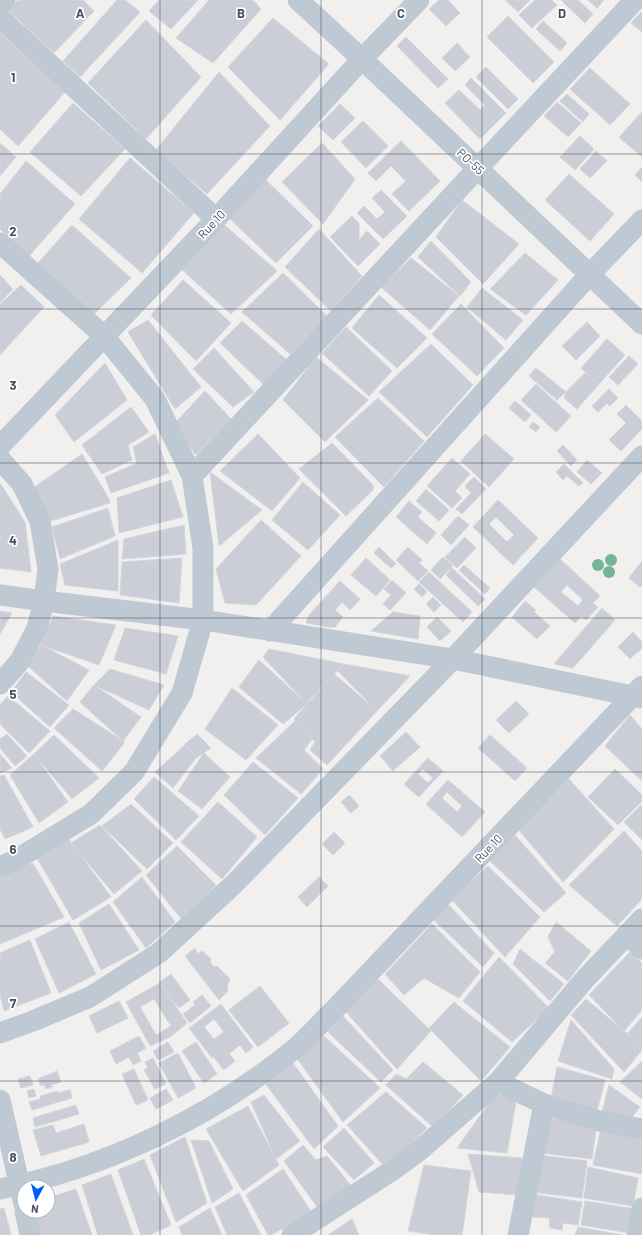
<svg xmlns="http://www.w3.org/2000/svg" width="642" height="1235" font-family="Barlow,sans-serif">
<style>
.building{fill:#cbced6;stroke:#d3d5dc;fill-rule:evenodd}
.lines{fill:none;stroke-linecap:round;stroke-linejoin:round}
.street{stroke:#bfc9d3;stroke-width:21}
.tree{fill:#74b598}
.grid{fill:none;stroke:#455160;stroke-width:1;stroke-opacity:0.55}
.labels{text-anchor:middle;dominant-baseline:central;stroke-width:3.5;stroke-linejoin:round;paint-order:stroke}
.street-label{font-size:12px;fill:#455160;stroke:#fff}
.grid-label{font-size:13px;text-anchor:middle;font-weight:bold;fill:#455160;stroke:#fff;stroke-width:3.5;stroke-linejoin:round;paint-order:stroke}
</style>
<rect width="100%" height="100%" fill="#f2f0ef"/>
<path class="building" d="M18,0H83L94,11L54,53L8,10Z
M117,0H125L140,12L80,77L63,61Z
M159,0H198L171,29L149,11Z
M209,0H253L261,9L213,63L176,38Z
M439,0H448L460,13L446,26L429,9Z
M505,0H530L518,12Z
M535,0H552L557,5L532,28L519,15Z
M561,0H578L593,14L585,23Z
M588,0H604L597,8Z
M642,11V32L631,23Z
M508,16L554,62L533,83L487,37Z
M273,18L329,64L280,120L228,67Z
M146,20L201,77L146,139L88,83Z
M543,21L567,43L560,51L536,29Z
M0,33L65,92L18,146L0,129Z
M406,37L448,79L438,88L397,46Z
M457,43L470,57L455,71L442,58Z
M486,67L518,99L508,109L476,77Z
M590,68L630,104L610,125L570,89Z
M219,72L270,126L207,194L156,150Z
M471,78L506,113L480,139L445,103L459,90L480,110L485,105L465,85Z
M567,94L589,114L583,122L560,101Z
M557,102L581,123L568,137L544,116Z
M73,103L125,149L81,196L30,152Z
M340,104L355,118L333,140L318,126Z
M642,112V157L619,137Z
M363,121L388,146L366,168L341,142Z
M580,136L594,149L575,170L560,157Z
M401,141L440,181L409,211L392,194L406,181L391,166L376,181L368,173Z
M0,143L16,157L0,176Z
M322,143L355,179L323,224L282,182Z
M596,151L607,161L590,178L580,169Z
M130,158L194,213L142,273L79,219Z
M26,161L75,204L29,256L0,229V194Z
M642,167V182L635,175Z
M569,174L614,214L590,241L545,200Z
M265,179L313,226L276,263L227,216Z
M381,190L407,216L383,239L357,213L364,206L377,219L385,212L372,198Z
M462,200L519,244L483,284L436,237Z
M352,216L359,223V240L367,231L380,244L358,266L330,237Z
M221,222L277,271L231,314L179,267Z
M72,225L131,278L94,314L38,263Z
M319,229L362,276L331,311L285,267Z
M431,241L471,282L460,296L418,257Z
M525,253L558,280L526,315L490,289Z
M411,258L459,296L430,330L381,287Z
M283,273L327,316L290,354L242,312Z
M0,275L13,289L0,302Z
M183,280L231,323L196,361L151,315Z
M21,285L44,307L0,355V304Z
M482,288L523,320L506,340L467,307Z
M379,295L427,338L397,368L352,328Z
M461,304L504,348L477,376L432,334Z
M148,320L201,387L175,409L128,332Z
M242,321L287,360L265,386L220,343Z
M587,322L600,336L576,360L562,346Z
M346,327L392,371L369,396L322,353Z
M607,339L625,355L599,384L581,368Z
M431,344L473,385L427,437L379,392Z
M214,348L254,392L233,407L193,369Z
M629,356L638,364L618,385L609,377Z
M316,357L368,400L325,442L283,400Z
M105,363L127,400L74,442L55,415Z
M536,368L566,392L557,400L529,376Z
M585,373L599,384L577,409L564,398L566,392Z
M536,384L571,416L556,432L521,400Z
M609,389L618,398L610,406L607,403L598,412L592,406Z
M205,391L231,419L196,455L173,425Z
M378,398L424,441L384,487L335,437Z
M515,401L531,415L525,422L509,408Z
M626,405L642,421V429L621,451L609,440L626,423L617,414Z
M131,407L149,432L128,445L132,460L102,474L82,445Z
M533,422L540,427L536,432L529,427Z
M155,434L169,473L111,493L105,477L137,463L133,447Z
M258,434L300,478L272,511L220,471Z
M485,434L514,459L489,487L461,461Z
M332,443L373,485V490L346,516L299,469Z
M563,445L577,460L571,466L557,451Z
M82,454L108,497L110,503L51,521L33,488Z
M452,458L470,474L455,491L462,498L452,508L427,486Z
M587,460L602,473L591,484L577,472Z
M564,464L583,483L579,486L567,476L563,480L556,472Z
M210,472L262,510L219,546Z
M474,477L486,489L462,514L456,509L471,493L465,486Z
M171,480L183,517L119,533L117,498Z
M303,482L340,515L308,550L272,520Z
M0,483L25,522L31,572L0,568Z
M426,489L449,510L439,521L416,501Z
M498,500L538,538L513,565L473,527ZM496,517L514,535L507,542L489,524Z
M409,501L422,512L418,517L436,533L427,544L396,517Z
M108,508L115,536L60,559L52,527Z
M458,516L469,525L451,545L441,535Z
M261,520L301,556L256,605L225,603L216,569Z
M184,525L186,554L122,559L124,539Z
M465,537L476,548L457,568L445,557Z
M118,540V591L65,585L60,564Z
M379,547L396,564L391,568L374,553Z
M408,547L422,560L419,563L428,571L418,581L396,560Z
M443,557L453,566L440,579L431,570Z
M182,558L179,603L120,595L122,562Z
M366,558L390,580L376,596L351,575Z
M560,559L600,596L593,603L598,607L586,620L581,616L575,623L534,587ZM567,585L583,600L578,606L561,592Z
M642,561V585L640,587L629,578Z
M464,565L490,588L485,594L459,570Z
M452,568L485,599L478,606L446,575Z
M429,572L472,612L463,622L419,582Z
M392,580L406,593L390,610L383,604L391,595L384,589Z
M340,581L360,599L350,610L342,602L335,610L343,617L335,627H329L306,623L309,615Z
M419,584L427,592L422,597L414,589Z
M433,597L441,605L434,612L426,604Z
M525,601L536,610L534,612L550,626L537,639L512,617Z
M602,608L615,620L573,668L554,664Z
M0,611L12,613L0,634Z
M393,612L420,616L418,639L371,631Z
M53,616L116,625L99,665L41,645Z
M437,617L451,631L440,641L427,627Z
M125,628L178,636L166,674L114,660Z
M633,632L642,642V648L630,659L618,647Z
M41,645L89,670L67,701L28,666Z
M269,649L344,664L309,700L307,704L263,657Z
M259,660L307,704L283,724L239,687Z
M344,664L410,676L377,711L337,670Z
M110,669L164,685L149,710L94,685Z
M26,672L69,705L50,727L11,692Z
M334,674L377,711L327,765L310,750L315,742L294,719Z
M94,685L141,717L123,741L80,702Z
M232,688L278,725L246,760L205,729Z
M8,696L50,731L29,753L0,724V705Z
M516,701L529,714L509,733L496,720Z
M73,709L125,742L102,771L54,728Z
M630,715L642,729V781L605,746Z
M295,721L312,739L304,750L323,769L301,794L256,758Z
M406,732L420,747L393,771L380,756Z
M7,734L27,756L15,766L0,748V739Z
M197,734L211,748L196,758L185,744Z
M54,735L99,778L72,799L34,754Z
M490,735L527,768L515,781L478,748Z
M185,745L196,758L173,788L155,772Z
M204,753L230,777L202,809L178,791Z
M0,754L12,768L0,773Z
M34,754L68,802L39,823L10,775Z
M428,758L443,771L419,797L404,784ZM423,769L433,778L428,783L418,774Z
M253,762L298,798L265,835L224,795Z
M615,769L642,795V801L618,825L588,797Z
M4,775L33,827L5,839L0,829V776Z
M154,777L199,816L176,840L134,799Z
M568,778L614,829L563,882L518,829Z
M448,780L485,812L462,837L426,804ZM447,792L462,806L457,812L442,798Z
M349,795L359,806L351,813L341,802Z
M218,802L257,837L222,879L181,842Z
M131,804L173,843L147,869L102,826Z
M642,804V840L624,822Z
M100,825L142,871L114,894L71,843Z
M624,831L642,851V899L617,926L569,885Z
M334,832L345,843L333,855L322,844Z
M514,834L566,893L544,912L490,861Z
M68,838L111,897L73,920L37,858Z
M177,846L216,885L183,921L146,875Z
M33,863L64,917L0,944V877Z
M488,866L540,917L505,957L451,899Z
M142,877L175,922L146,948L113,902Z
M319,877L328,886L307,907L298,897Z
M109,904L139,950L101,970L79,923Z
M448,904L494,953L483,967L433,919Z
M69,922L96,974L59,993L35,939Z
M556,922L591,951L568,981L545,963L555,952L548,937Z
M432,924L480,972L459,998L424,978L404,995L385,974Z
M30,940L51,993L4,1011L0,995V953Z
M195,948L198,954L202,951L211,959L210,962L214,967L217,966L230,979L227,986L228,991L219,1000L185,956Z
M520,949L564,984L550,1001L513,964Z
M630,952L642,963V1010L624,1031L589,995Z
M499,957L549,1008L512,1042L463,1001Z
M171,974L190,1000L179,1008L159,983Z
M378,979L431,1031L397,1069L346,1012Z
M160,983L187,1023L170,1037L150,1046L126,1002ZM154,999L171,1026L156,1035L140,1007Z
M260,986L289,1023L258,1047L229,1010Z
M202,995L211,1006L190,1023L183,1014L195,1005L193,1002Z
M586,999L642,1046V1050L624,1072L571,1015Z
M119,1001L128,1018L97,1033L89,1016Z
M454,1002L510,1047L481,1081L429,1028Z
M221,1004L253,1047L246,1053L240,1045L229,1054L235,1061L224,1070L213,1056L212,1058L189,1028ZM214,1019L224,1032L214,1039L204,1027Z
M342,1015L393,1070L381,1082L328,1032Z
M642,1017V1046L627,1034Z
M571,1020L614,1069L612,1079L558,1061Z
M139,1036L146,1048L137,1053L141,1061L133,1065L129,1057L116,1064L110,1051Z
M324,1036L380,1088L343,1122L296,1057Z
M168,1042L174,1052L158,1060L153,1051Z
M196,1042L217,1074L204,1083L182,1051Z
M178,1053L196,1088L178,1098L159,1063Z
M153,1058L166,1084L155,1089L144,1070L148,1068L145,1062Z
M642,1061V1099L620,1082Z
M423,1062L463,1095L433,1127L386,1085L396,1074L406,1079Z
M293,1063L338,1126L314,1149L265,1083Z
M557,1067L605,1080L597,1111L551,1099Z
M134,1069L148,1100L136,1105L122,1074Z
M57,1071L61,1082L51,1085L52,1087L46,1089L44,1084L41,1086L38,1079Z
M30,1076L33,1085L21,1088L18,1079Z
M609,1085L640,1107L629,1121L600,1120Z
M34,1089L36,1096L29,1098L27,1091Z
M166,1089L173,1100L156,1109L150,1098Z
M70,1090L72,1098L32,1110L29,1102L41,1099L40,1096L57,1091L58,1093Z
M386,1092L427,1128L386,1168L347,1125Z
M264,1095L300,1141L276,1159L251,1102Z
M495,1095L517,1096L507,1153L457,1148Z
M76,1105L79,1114L35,1127L33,1118Z
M248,1106L279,1165L243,1191L206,1129Z
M546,1118L597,1123L592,1159L541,1153Z
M84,1124L89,1142L41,1156L33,1130L53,1125L56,1133Z
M344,1128L374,1163L354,1180L323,1147Z
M601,1128L642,1133V1174L593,1165Z
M185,1137L207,1203L176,1222L150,1155Z
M191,1140L209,1141L233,1189L212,1203Z
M303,1145L316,1160L327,1156L353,1188L320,1211L284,1161Z
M468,1154L522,1158L518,1195L479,1192Z
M538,1155L587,1161L582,1198L532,1192Z
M144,1159L171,1225L150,1235H141L118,1170Z
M424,1165L471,1171L462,1235H435L408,1231Z
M588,1167L638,1178L633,1206L584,1198Z
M283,1169L312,1213L271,1235H268L246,1195Z
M111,1174L133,1235H98L82,1185Z
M76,1189L92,1235H39L34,1211H48V1198Z
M239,1193L261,1235H227L215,1207Z
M531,1194L582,1202L578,1225L563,1223L562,1230L550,1228L549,1218L530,1217Z
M585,1201L635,1209L630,1233L581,1225Z
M4,1208L11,1235H0V1209Z
M210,1208L222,1235H182L179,1227Z
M352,1219L359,1235H328Z
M578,1227L622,1235H575Z"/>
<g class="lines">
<path class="street" d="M298,0L362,59L642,324
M0,5L5,0
M0,18L216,219
M0,243L104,336L155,399L192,476L203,548V620L182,693L134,772L91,814L17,859L0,867
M0,446L216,219L362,59L419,0
M0,459L22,484L40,521L48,569L44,601L37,628L20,661L0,684
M192,476L478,168L635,0
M0,595L44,601L203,620L453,659L642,698
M270,631L590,274L642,220
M627,934L642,949
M0,1033L33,1021L90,997L159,953L234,884L453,659L642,456
M498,1082L544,1104L599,1121L642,1129
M0,1100L24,1204
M0,1189C105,1168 210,1118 293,1050C308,1038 320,1023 334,1010L642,686
M25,1211L30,1235
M292,1235L393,1170L420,1150L498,1082L585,979L642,919
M518,1235L544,1104
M637,1235L642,1208"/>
</g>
<g class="tree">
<circle cx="611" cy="560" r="6"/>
<circle cx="598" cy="565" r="6"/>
<circle cx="609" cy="572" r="6"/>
</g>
<path class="grid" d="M160,0V1235M321,0V1235M482,0V1235M0,154H642M0,309H642M0,463H642M0,618H642M0,772H642M0,926H642M0,1081H642"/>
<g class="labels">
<g class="street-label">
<text transform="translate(471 161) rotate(43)">PO-55</text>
<text transform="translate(211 224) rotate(-47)">Rue 10</text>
<text transform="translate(488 848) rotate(-46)">Rue 10</text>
</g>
</g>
<g class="grid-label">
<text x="80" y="18">A</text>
<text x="241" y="18">B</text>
<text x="401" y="18">C</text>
<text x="562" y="18">D</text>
<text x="13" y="82">1</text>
<text x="13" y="236">2</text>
<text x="13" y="390">3</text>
<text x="13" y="545">4</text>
<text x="13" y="699">5</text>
<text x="13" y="854">6</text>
<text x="13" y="1008">7</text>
<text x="13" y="1162">8</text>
</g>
<g transform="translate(36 1199) rotate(187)"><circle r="19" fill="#ffffff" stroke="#b5b9bf"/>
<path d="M0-3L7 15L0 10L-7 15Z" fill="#045df8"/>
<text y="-6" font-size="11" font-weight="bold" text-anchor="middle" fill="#455160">N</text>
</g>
</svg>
